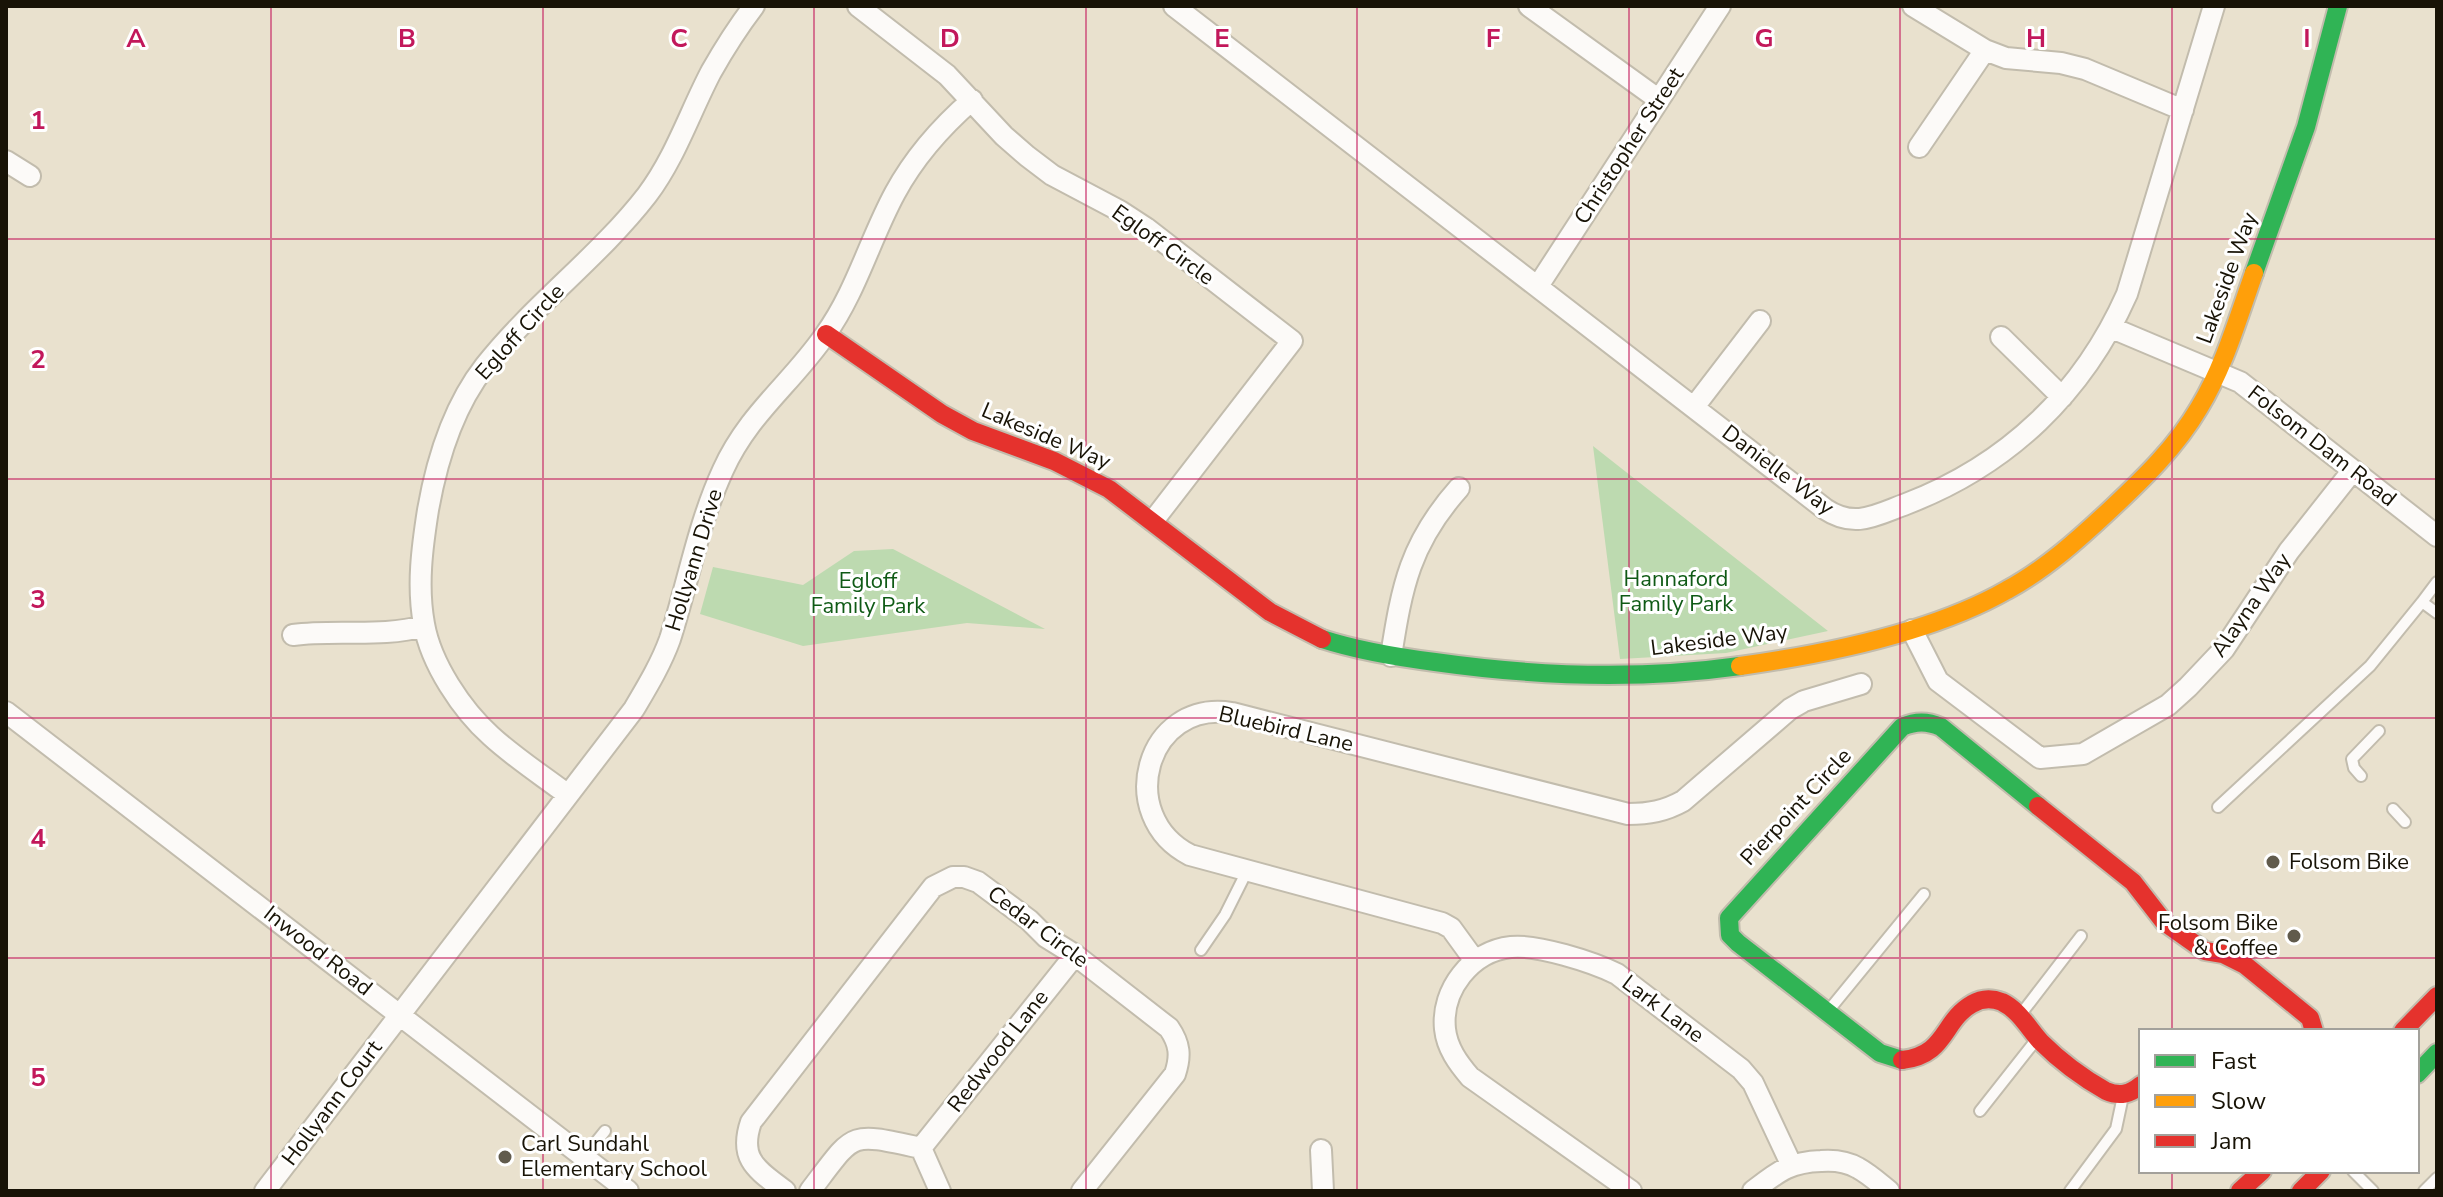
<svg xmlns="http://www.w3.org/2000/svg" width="2443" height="1197" font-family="'Nunito Sans',sans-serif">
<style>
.green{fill:#bddab0}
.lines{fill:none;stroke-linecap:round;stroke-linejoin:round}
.lane-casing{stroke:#c2bcad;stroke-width:14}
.street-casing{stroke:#c2bcad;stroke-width:24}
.fast-casing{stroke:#c2bcad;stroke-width:22}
.slow-casing{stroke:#c2bcad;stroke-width:22}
.jam-casing{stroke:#c2bcad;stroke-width:22}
.lane{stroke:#fcfaf8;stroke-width:10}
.street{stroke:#fcfaf8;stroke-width:20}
.fast{stroke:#30b455;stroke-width:18}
.slow{stroke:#ff9f0a;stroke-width:18}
.jam{stroke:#e5322d;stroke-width:18}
.grid{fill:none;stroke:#c2185b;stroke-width:2;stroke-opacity:0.55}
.poi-dot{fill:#615b4c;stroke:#fff;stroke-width:3}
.labels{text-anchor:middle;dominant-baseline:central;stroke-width:6;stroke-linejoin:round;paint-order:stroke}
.street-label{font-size:22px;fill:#181306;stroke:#fff}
.park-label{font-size:22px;fill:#0f5a15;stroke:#fff}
.poi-label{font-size:22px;fill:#181306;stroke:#fff;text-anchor:start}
.grid-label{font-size:26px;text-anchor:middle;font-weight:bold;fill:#c2185b;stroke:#fff;stroke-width:6;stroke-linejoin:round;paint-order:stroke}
</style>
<rect width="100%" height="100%" fill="#e9e1ce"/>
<path class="green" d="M1593,446L1828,631L1726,653L1620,659Z
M893,549L1045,629L967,623L803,646L700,614L713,567L803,585L854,551Z"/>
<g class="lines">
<defs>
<path id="lane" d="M2437,582L2422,602L2437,613
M2361,776L2354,768L2352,759L2379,731
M2218,807L2370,666L2422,602
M2393,809L2405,822
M1201,950L1225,915L1247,871
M1829,1010L1924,894
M2021,1014L2081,936
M1980,1111L2036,1040
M584,1157L605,1131
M2353,1171L2373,1191
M2070,1191L2116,1129L2123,1096
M2424,1191L2437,1178"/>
<path id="street" d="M858,6L947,75L1004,136L1027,156L1052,175L1120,211L1146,228L1292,341L1153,521
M1174,6L1825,509C1855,529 1876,515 1906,504C2008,465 2083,393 2127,294L2214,6
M1529,6L1658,99
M1913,6L1985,50L2006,58L2061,63L2085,69L2183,110
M1919,147L1985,50
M6,161L30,176
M1538,286L1720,6
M2112,328L2240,382L2437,536
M2001,337L2062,397
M1694,407L1760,321
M1912,630L1938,681L2040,758L2083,754L2168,705L2188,687L2224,649L2289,551L2353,470
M293,635C337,629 381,638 424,626
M1391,656C1402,586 1410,543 1459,488
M6,712L628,1191
M568,795C543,776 515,758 491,736C462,710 431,664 424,624C417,586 422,548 428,510C437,459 453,407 485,366C534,304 599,257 647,195C675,158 690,112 711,72C724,49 738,27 754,6
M1475,961L1451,928L1442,923L1190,855C1114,816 1146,699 1232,713L1628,814C1649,814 1665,811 1683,801L1790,709L1804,701L1861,684
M921,1148L1075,955
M1321,1150L1323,1191
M265,1191L634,709C647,687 661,664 670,639C688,583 698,524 723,470C749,413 791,384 825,335C856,292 870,239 895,193C915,156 941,127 972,100
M785,1191C758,1170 738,1160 751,1122L933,887L953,877H964L978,882L1029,920L1046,937L1075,955L1169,1028C1180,1044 1181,1056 1175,1074L1082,1191
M810,1191C856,1131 847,1132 921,1148L940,1191
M1631,1191L1470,1077C1458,1063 1447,1048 1445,1029C1441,990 1471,951 1511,947C1536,944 1593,962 1617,974L1741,1069L1753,1083L1791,1164
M1753,1191C1778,1172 1789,1162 1821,1161C1834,1160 1846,1161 1858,1168C1869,1174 1879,1183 1889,1191"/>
<path id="fast" d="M2254,273L2306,127L2338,6
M1322,639C1359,651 1396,657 1435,662C1534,676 1641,680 1740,666
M1902,1060L1880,1053L1738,943L1730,935L1729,918L1902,727C1916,721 1927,721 1941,727L2038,806
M2417,1074L2437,1053"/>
<path id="slow" d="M1740,666C1826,654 1932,633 2007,590C2046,569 2080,538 2112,508C2145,477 2176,447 2199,408C2224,367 2238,318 2254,273"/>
<path id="jam" d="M826,334L942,414L973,431L1054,461L1109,489L1270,612L1322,639
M2038,806L2133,882L2164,922L2205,951L2223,954L2245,965L2310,1018L2314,1031
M2403,1031L2437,996
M1902,1060C1947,1055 1942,1021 1972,1004C1982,998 1992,998 2002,1002C2019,1010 2029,1029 2041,1042C2060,1061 2083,1078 2106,1091C2120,1097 2130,1094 2141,1085
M2240,1191L2262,1171
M2301,1191L2321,1171"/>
</defs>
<use href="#lane" class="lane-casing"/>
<use href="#street" class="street-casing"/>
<use href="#fast" class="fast-casing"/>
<use href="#slow" class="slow-casing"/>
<use href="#jam" class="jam-casing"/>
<use href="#lane" class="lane"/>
<use href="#street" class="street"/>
<use href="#fast" class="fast"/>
<use href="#slow" class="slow"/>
<use href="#jam" class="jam"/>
</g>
<path class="grid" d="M271,6V1191M543,6V1191M814,6V1191M1086,6V1191M1357,6V1191M1629,6V1191M1900,6V1191M2172,6V1031M6,239H2437M6,479H2437M6,718H2437M6,958H2437M2172,1171V1191"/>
<g class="poi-dot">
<circle cx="2273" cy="862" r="8"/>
<circle cx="2294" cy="936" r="8"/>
<circle cx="505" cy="1157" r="8"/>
</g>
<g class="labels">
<g class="street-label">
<text transform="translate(1629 146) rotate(-57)">Christopher Street</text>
<text transform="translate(1163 245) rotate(36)">Egloff Circle</text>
<text transform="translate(2227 278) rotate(-70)">Lakeside Way</text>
<text transform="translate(520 332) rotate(-48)">Egloff Circle</text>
<text transform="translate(1046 436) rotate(23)">Lakeside Way</text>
<text transform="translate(2322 446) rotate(38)">Folsom Dam Road</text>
<text transform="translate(1778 470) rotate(37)">Danielle Way</text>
<text transform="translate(694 560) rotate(-73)">Hollyann Drive</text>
<text transform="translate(2251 605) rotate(-55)">Alayna Way</text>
<text transform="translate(1719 640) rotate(-7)">Lakeside Way</text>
<text transform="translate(1286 729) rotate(13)">Bluebird Lane</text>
<text transform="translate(1796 807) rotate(-47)">Pierpoint Circle</text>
<text transform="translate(1038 927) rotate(37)">Cedar Circle</text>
<text transform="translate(318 951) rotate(38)">Inwood Road</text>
<text transform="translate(1663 1009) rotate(37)">Lark Lane</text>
<text transform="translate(998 1051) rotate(-52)">Redwood Lane</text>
<text transform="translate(332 1103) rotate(-53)">Hollyann Court</text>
</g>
<g class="park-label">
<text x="1676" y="579">Hannaford<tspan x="1676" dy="25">Family Park</tspan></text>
<text x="868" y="581">Egloff<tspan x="868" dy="25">Family Park</tspan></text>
</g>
<g class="poi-label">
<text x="2289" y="862">Folsom Bike</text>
<text x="2278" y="923" text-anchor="end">Folsom Bike<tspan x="2278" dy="25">&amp; Coffee</tspan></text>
<text x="521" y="1144">Carl Sundahl<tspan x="521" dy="25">Elementary School</tspan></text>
</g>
</g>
<g class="grid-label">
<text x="136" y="47">A</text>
<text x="407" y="47">B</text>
<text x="679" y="47">C</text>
<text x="950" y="47">D</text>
<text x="1222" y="47">E</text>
<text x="1493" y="47">F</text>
<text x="1764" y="47">G</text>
<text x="2036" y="47">H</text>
<text x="2307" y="47">I</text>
<text x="38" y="129">1</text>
<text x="38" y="368">2</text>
<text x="38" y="608">3</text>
<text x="38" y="847">4</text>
<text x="38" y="1086">5</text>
</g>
<rect width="2443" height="1197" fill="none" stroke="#181306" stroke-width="16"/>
<rect x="2139" y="1029" width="280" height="144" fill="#ffffff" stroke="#a3a19b" stroke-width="2"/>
<rect x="2155" y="1055" width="40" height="12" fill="#30b455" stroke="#a3a19b" stroke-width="2"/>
<text x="2211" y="1069" font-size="24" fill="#181306">Fast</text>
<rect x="2155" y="1095" width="40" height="12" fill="#ff9f0a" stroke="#a3a19b" stroke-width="2"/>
<text x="2211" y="1109" font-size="24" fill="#181306">Slow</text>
<rect x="2155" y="1135" width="40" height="12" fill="#e5322d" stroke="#a3a19b" stroke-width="2"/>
<text x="2211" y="1149" font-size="24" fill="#181306">Jam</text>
</svg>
